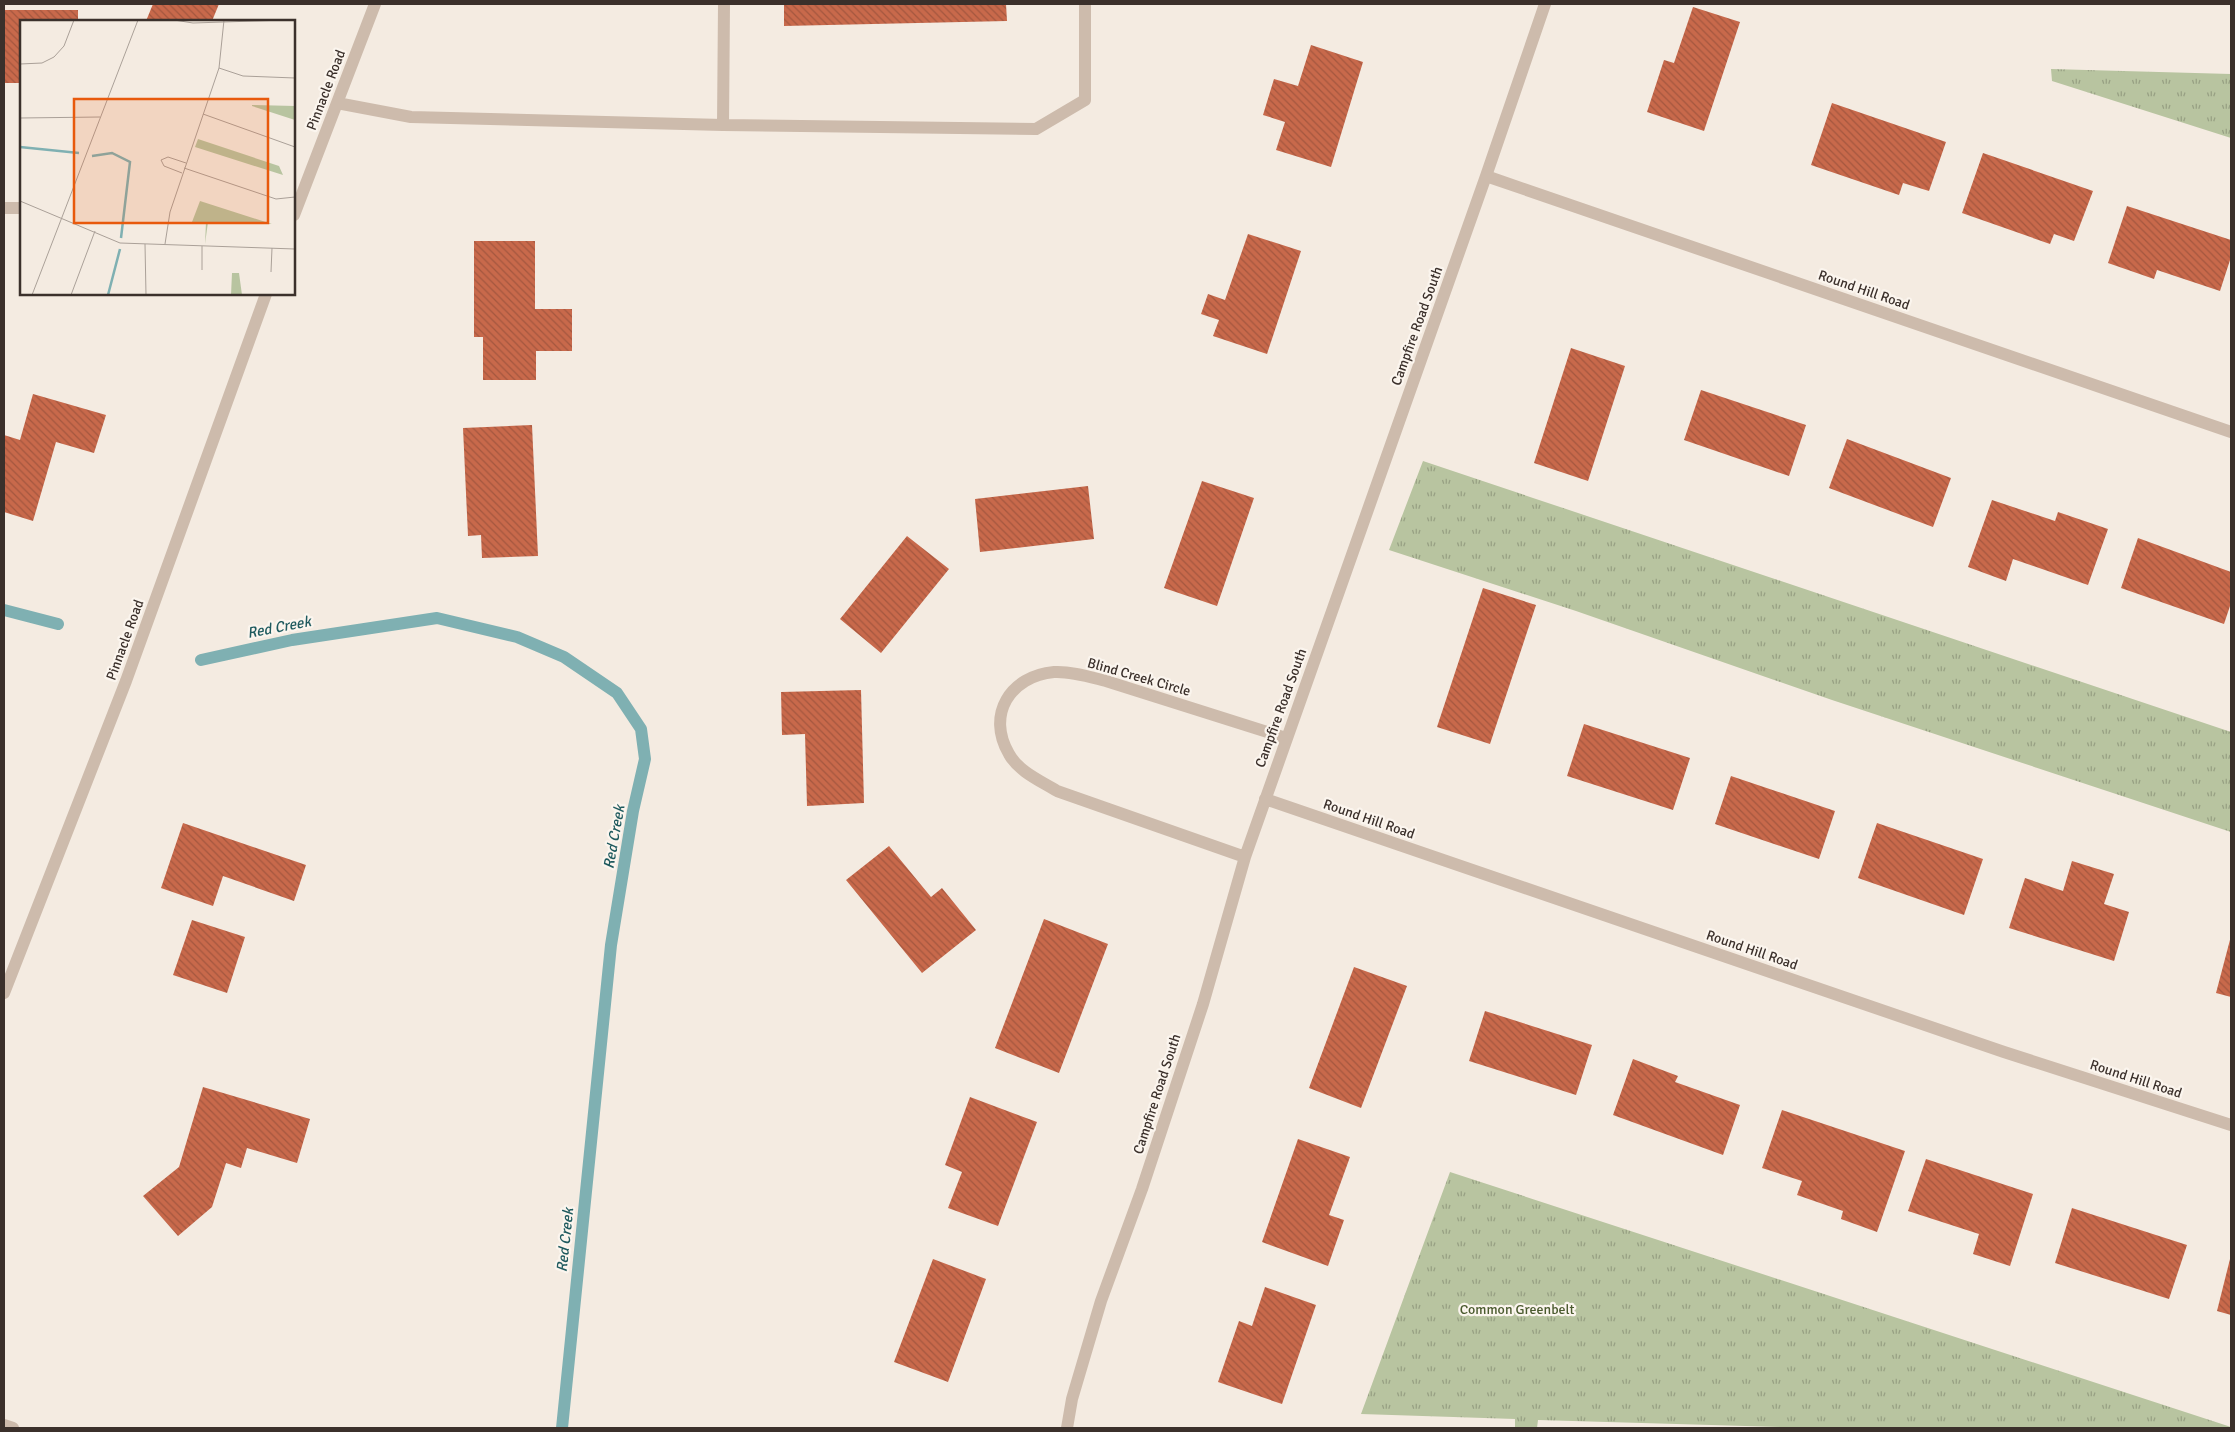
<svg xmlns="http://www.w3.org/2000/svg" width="2235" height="1432" font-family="Signika,sans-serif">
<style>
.park{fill:url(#park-tufts)}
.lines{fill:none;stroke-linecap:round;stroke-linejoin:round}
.stream{stroke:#7fb0b2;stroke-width:12}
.building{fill:url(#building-back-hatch)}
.minor{stroke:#cdbbac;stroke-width:12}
.labels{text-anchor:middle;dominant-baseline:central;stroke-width:4.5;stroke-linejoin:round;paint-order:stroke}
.street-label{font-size:14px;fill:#3b302b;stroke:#fbf5ee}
.park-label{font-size:14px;fill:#4a5a2e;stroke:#fbf5ee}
.water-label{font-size:15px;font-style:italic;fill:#1f5a5e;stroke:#fbf5ee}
.inset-river{fill:none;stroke:#7fb0b2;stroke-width:2.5}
.inset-road{fill:none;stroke:#aaa098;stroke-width:1}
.view{fill:#e8590c;fill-opacity:0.15;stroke:#e8590c;stroke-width:2.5}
.inset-edge{fill:none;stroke:#3b302b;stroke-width:2.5}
</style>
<defs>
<pattern id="park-tufts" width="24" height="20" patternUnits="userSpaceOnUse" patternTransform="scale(1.25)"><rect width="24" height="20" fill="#b8c4a0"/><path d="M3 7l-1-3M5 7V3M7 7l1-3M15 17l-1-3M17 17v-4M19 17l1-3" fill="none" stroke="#97a083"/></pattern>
<pattern id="building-back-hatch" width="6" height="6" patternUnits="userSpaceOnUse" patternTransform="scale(1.25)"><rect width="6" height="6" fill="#c8694b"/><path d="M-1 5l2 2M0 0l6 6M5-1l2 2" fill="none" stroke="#a4573f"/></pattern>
</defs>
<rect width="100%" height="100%" fill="#f4ebe1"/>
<path class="park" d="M2051,69L2231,74V138L2052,81Z
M1423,461L2231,732V832L1832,700L1576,611L1389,550Z
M1450,1172L2231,1427V1428H1812L1538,1420L1537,1428H1515V1419L1361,1414Z"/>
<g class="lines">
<path class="stream" d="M4,610L58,624
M201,660L292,640L437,618L517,637L564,657L617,693L641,729L645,759L633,811L611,945L562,1428"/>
</g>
<path class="building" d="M153,4H219L212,21H146Z
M784,4H1006L1007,21L784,26Z
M1693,7L1740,22L1704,131L1647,112L1664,60L1674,63Z
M4,10H78V21H21V83H4Z
M1311,45L1363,62L1331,167L1276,150L1285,122L1263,115L1274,79L1298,86Z
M1832,103L1946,142L1929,191L1903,183L1899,195L1811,165Z
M1983,153L2093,191L2074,241L2054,234L2050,244L1962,213Z
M2127,206L2231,240V257L2220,291L2157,270L2154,279L2108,263Z
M1248,234L1301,251L1267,354L1213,336L1219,320L1201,314L1208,294L1225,300Z
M474,241H535V309H572V351H536V380H483V337H474Z
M1571,348L1625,366L1588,481L1534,463Z
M1701,390L1806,425L1789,476L1684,440Z
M33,394L106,415L94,453L56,442L33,521L4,512V435L20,440Z
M532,425L538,556L482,558L481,535L468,536L463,428Z
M1847,439L1951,478L1933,527L1829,488Z
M1202,481L1254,498L1217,606L1164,588Z
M1088,486L1094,539L980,552L975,499Z
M1992,500L2055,521L2058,512L2108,529L2088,585L2013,559L2006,581L1968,567Z
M907,536L949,569L881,653L840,619Z
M2138,538L2231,572V603L2224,624L2121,588Z
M1483,588L1536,605L1490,744L1437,727Z
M861,690L864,803L807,806L805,734L782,735L781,692Z
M1584,724L1690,758L1673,810L1567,776Z
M1731,776L1835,811L1819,859L1715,824Z
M183,823L306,865L294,901L223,876L213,906L161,888Z
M1877,823L1983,859L1964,915L1858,878Z
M889,846L931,897L942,888L976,930L922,973L846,880Z
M2072,861L2114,874L2104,904L2129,912L2114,961L2009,928L2025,878L2063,891Z
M1044,919L1108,944L1059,1073L995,1048Z
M192,920L245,937L227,993L173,975Z
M2231,936V997L2216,993Z
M1354,967L1407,986L1361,1108L1309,1088Z
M1485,1011L1592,1045L1576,1095L1469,1061Z
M1633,1059L1678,1076L1675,1082L1740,1105L1723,1155L1613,1115Z
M203,1087L310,1119L297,1163L247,1148L241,1168L226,1163L212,1207L178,1236L143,1196L179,1167Z
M970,1097L1037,1122L998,1226L948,1208L962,1172L945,1165Z
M1782,1110L1905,1151L1877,1232L1841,1219L1843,1211L1797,1195L1802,1181L1762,1168Z
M1298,1139L1350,1157L1329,1215L1344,1220L1328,1266L1262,1242Z
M1926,1159L2033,1194L2010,1266L1973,1254L1979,1234L1908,1211Z
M2072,1208L2187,1245L2169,1299L2055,1263Z
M933,1259L986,1279L948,1382L894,1362Z
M2230,1259H2231V1315L2217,1311Z
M1265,1287L1316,1305L1282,1404L1218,1382L1239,1321L1252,1326Z"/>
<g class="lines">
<path class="minor" d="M337,103L411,117L723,125L724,4
M723,125L1036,129L1085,100V4
M1486,176L2231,432
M4,208H21
M294,215L375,4
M1265,799L2004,1052L2231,1125
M1245,857L1057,791C1041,781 1019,772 1009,754C986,715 1010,676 1054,672C1071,671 1090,677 1106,681L1286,738
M4,993L126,681L266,294
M4,1425L13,1428
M1067,1428L1072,1399L1101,1301L1142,1189L1203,1004L1245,857L1486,176L1545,4"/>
</g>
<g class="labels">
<g class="street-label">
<text transform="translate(326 90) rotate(-69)">Pinnacle Road</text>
<text transform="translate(1864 290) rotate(19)">Round Hill Road</text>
<text transform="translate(1417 326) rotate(-70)">Campfire Road South</text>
<text transform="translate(125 640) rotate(-70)">Pinnacle Road</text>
<text transform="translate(1139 677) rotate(16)">Blind Creek Circle</text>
<text transform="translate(1281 708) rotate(-70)">Campfire Road South</text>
<text transform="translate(1369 819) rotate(19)">Round Hill Road</text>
<text transform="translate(1752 950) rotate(19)">Round Hill Road</text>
<text transform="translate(2136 1079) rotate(18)">Round Hill Road</text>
<text transform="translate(1157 1094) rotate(-72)">Campfire Road South</text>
</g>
<g class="park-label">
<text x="1517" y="1309">Common Greenbelt</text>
</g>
<g class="water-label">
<text transform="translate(279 627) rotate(-11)">Red Creek</text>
<text transform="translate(614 837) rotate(-80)">Red Creek</text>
<text transform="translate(565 1240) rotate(-84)">Red Creek</text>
</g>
</g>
<g transform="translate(20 20)">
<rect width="275" height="275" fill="#f4ebe1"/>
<path d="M232,85L275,86V100L232,86ZM178,119L259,146L263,155L175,127ZM180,181L252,204L188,202L185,224L186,202H172ZM212,253H219L222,275H211Z" fill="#b8c4a0"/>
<path class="inset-river" d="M0,127L59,133M72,136L92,133L110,142L101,218M88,275L100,229"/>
<path class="inset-road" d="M154,0L173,3L266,0M0,44L22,43L34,37L44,26L54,0M199,48L223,56L275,58M183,94L275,127M0,98L80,97M164,148L256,179L275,177M162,153L144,146L141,140L148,137L166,143M0,181L100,223L275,229M125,224L126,275M145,224L150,192L199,48L204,0M182,250V226M251,252L252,228M12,275L118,0M51,275L75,211"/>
<path class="view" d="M54,79H248V203H54Z"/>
<rect width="275" height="275" class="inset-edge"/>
</g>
<rect width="2235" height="1432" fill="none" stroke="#3b302b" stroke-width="10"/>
</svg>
